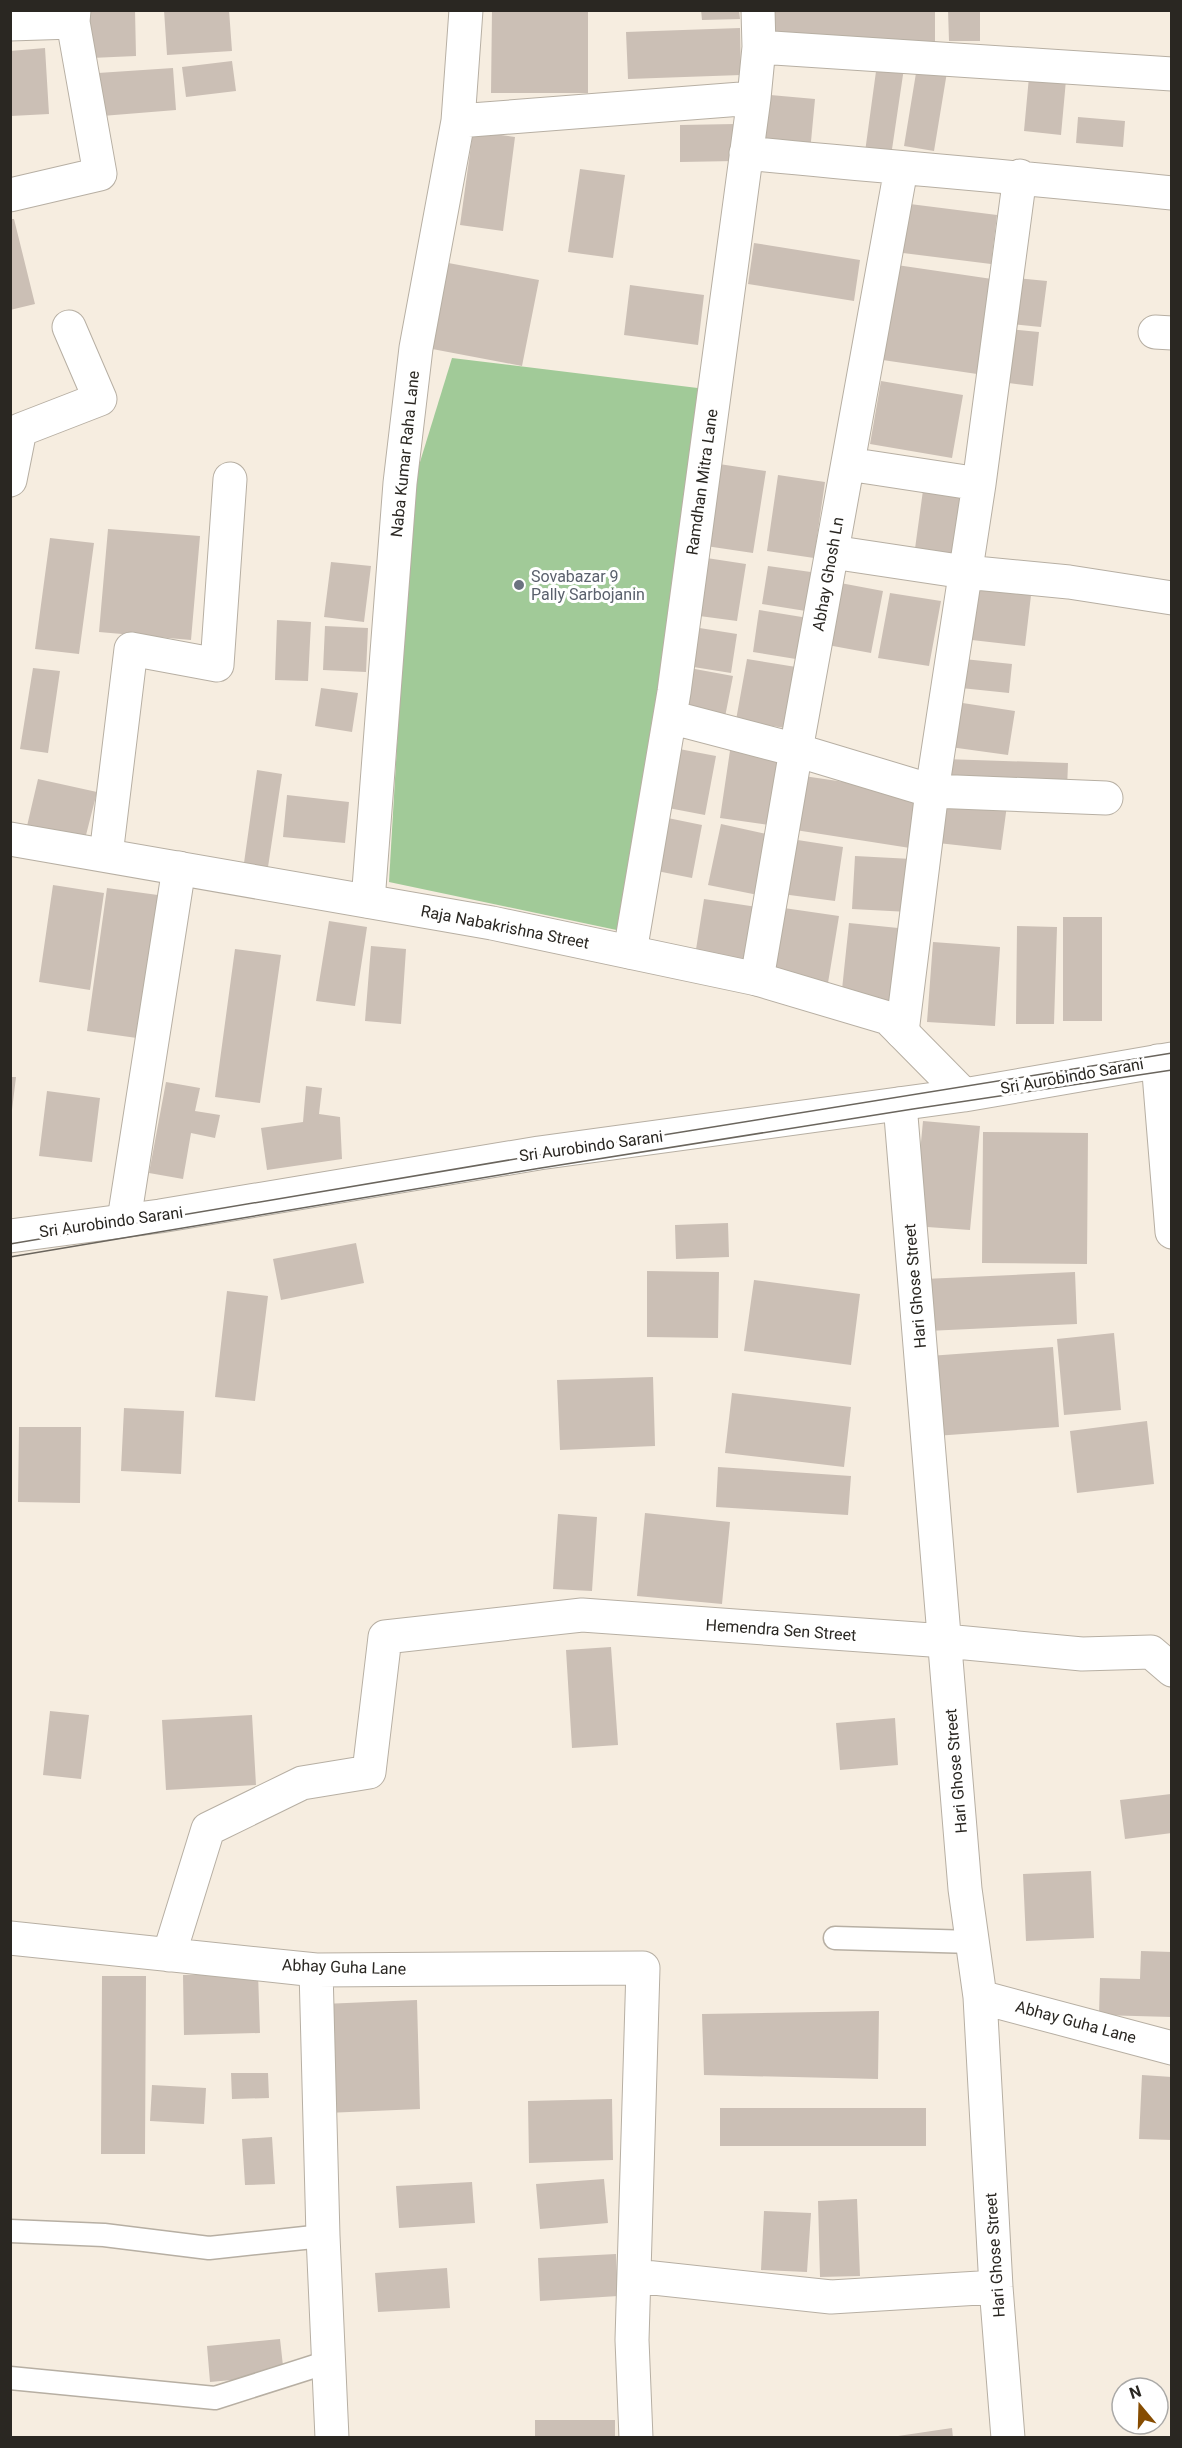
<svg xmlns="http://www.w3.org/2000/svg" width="1182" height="2448" font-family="Roboto,sans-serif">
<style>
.green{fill:#a1ca98}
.building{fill:#cbbfb5}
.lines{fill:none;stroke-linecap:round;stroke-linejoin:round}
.lane-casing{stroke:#b7afa3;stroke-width:25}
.street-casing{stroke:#b7afa3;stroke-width:35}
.secondary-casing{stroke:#b7afa3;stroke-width:35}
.lane{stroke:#fff;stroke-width:22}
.street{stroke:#fff;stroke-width:33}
.secondary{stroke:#fff;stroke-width:33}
.tram{stroke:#6a655d;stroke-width:1.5}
.worship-dot{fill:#6b7280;stroke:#fff;stroke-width:2}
.labels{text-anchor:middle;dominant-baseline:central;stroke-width:6;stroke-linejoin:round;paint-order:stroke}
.street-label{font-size:16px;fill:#2a2722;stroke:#fff}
.worship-label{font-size:16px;fill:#5b616d;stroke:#fff;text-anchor:start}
</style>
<rect width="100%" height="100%" fill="#f6ede0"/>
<path class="green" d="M452,358L714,390L626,932L389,882L412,488Z"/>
<path class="building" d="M89,10H135L136,56L91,58Z
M164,10H229L232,51L167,55Z
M492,10H588V93H491Z
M701,10H739L740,19L702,20Z
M764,10H935V44L764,45Z
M948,10H980V41H949Z
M740,28L741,75L628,79L626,32Z
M45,48L49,114L11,116L10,51Z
M232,61L236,91L186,97L182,67Z
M877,64L904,68L891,156L865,152Z
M1030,66L1067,69L1061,135L1024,131Z
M917,67L947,72L934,151L904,146Z
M173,68L176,110L102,116L98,73Z
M760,94L815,99L810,152L755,147Z
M1078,117L1125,121L1123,147L1076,143Z
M735,124V161L680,162V125Z
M473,131L515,137L503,231L460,225Z
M580,169L625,175L613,258L568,252Z
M902,203L997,215L991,264L895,252Z
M10,219H14L35,304L10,310Z
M754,243L860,260L854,301L748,284Z
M443,262L539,280L522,366L427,348Z
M890,264L992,279L977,374L876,359Z
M1016,278L1047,281L1041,327L1011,324Z
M630,285L704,295L698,345L624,335Z
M1008,329L1039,332L1033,386L1001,382Z
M881,381L963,395L952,458L870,444Z
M719,464L766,471L753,553L706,546Z
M778,475L825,482L814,558L767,551Z
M924,483L967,490L956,562L914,556Z
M108,529L200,536L191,640L99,632Z
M50,538L94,543L79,654L35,649Z
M700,557L746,564L737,621L692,615Z
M331,562L371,566L364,622L324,617Z
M768,566L818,573L812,612L762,604Z
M970,580L1032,587L1025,646L963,639Z
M835,582L883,591L871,653L822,644Z
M890,593L941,601L929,666L878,658Z
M759,610L808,618L802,660L753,652Z
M277,620L311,622L308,681L275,680Z
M325,626L368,628L366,672L323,670Z
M687,626L737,634L731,673L681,665Z
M747,659L796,667L785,728L736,720Z
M964,659L1012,664L1009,693L961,688Z
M684,667L733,676L725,717L676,709Z
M33,668L60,671L48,753L20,749Z
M321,688L358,693L352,732L315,726Z
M956,702L1015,711L1008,755L950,747Z
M731,744L786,751L776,826L720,818Z
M674,748L716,756L705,815L663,807Z
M944,759L1068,763L1067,790L943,786Z
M257,770L282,774L268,867L244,863Z
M797,775L919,793L910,848L789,829Z
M38,779L97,792L85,839L27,826Z
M287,795L349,802L345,843L283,837Z
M944,797L1007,805L1001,850L938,843Z
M658,816L702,825L692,878L647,869Z
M721,824L771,835L758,895L708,885Z
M791,839L843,847L835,901L782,894Z
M855,856L912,859L909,912L852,909Z
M53,885L104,893L90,990L39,982Z
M107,888L165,896L144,1039L87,1031Z
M704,899L757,907L747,971L694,962Z
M777,907L839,916L827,989L766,979Z
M1063,917H1102V1021H1063Z
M329,921L367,927L355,1006L316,1001Z
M849,923L908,929L899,1005L841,999Z
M1017,926L1057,927L1054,1024H1016Z
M933,942L1000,947L995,1026L927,1022Z
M371,946L406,949L401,1024L365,1021Z
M235,949L281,955L260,1103L215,1097Z
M10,1077H16L12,1110L10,1109Z
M166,1082L200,1088L195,1111L220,1115L215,1138L191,1133L183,1179L149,1173Z
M306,1086L322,1088L319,1114L340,1117L342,1159L267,1170L261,1128L303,1122Z
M47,1091L100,1098L92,1162L39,1156Z
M923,1121L980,1126L970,1230L913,1226Z
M983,1132L1088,1133L1087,1264L982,1263Z
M728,1223L729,1257L676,1259L675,1225Z
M356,1243L364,1283L281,1300L273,1259Z
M647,1271L719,1272L718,1338L647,1337Z
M1075,1272L1077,1324L927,1331L924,1279Z
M754,1280L860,1294L851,1365L744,1351Z
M227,1291L268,1296L255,1401L215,1397Z
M1114,1333L1121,1410L1064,1415L1057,1339Z
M1053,1347L1059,1427L935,1436L929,1356Z
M653,1377L655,1446L560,1450L557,1380Z
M732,1393L851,1407L844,1467L725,1453Z
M124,1408L184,1411L181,1474L121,1471Z
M1147,1421L1154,1484L1077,1493L1070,1431Z
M19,1427H81L80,1503L18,1502Z
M718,1467L851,1476L848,1515L716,1507Z
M645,1513L730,1522L722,1604L637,1596Z
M558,1514L597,1517L592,1591L553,1589Z
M611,1647L618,1745L572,1748L566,1650Z
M50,1711L89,1715L81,1779L43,1775Z
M252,1715L256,1785L166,1790L162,1720Z
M895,1718L898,1765L840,1770L836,1723Z
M1171,1794L1172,1833L1125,1839L1120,1800Z
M1091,1871L1094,1938L1026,1941L1023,1874Z
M1141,1951L1172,1952V2017L1099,2015L1100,1978L1140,1979Z
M258,1973L260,2033L184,2035L183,1975Z
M102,1976H146L145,2154H101Z
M417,2000L420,2109L326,2113L323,2004Z
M879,2011L878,2079L704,2075L702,2014Z
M231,2073H268L269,2098L232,2099Z
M1142,2075L1172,2077V2140L1139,2139Z
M152,2085L206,2088L204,2124L150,2121Z
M612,2099L613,2160L529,2163L528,2101Z
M720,2108H926V2146H720Z
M272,2137L275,2184L245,2185L242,2139Z
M604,2179L608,2223L540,2229L536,2184Z
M472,2182L475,2223L399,2228L396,2186Z
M857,2199L860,2276L820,2277L818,2201Z
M764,2211L811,2213L807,2272L761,2270Z
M616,2254L618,2296L540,2301L538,2258Z
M447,2268L450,2308L378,2312L375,2273Z
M280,2339L284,2375L210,2382L207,2346Z
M535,2420H615V2438H535Z
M952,2428L953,2438H898V2436Z"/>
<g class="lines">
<defs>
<path id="lane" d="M835,1938L973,1942
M10,2231L104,2235L209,2248L323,2236
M10,2378L215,2398L328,2362"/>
<path id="street" d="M10,24L73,22
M759,47L1172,74
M458,121L754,98
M746,153C888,167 1030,178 1172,193
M10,195L100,174L73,22L74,10
M1155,332L1172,333
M848,464L979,484
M10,480L20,430L100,399L69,327
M832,552L965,572L1069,582L1172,598
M670,717L796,750L932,791L1106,798
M106,855L131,649L217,665L230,479
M368,901L400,483L416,348L458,121L466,10
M630,952L674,692L754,98L759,47L758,10
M757,979L796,750L901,169
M902,1032L932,791L979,484L1020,176
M1158,1061L1172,1232
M900,1104L965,1889L980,1997L996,2287L1008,2438
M124,1220L179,868
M10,1938L316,1970L643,1968L632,2340L636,2438
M169,1955L208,1829L302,1783L369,1772L385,1637L582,1615L945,1641L1082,1654L1151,1652L1172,1670
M316,1970L323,2236L332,2438
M980,1997L1172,2048
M635,2276L831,2297L996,2287"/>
<path id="secondary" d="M10,839L492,923L757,979L888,1018L964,1095
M10,1236L160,1216L539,1153L964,1095L1172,1059"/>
</defs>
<use href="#lane" class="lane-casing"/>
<use href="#street" class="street-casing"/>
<use href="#secondary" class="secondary-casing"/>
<use href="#lane" class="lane"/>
<use href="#street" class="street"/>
<use href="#secondary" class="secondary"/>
<path class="tram" d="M10,1244L539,1155L1172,1053
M10,1257L541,1168L913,1109L1172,1070"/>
</g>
<circle class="worship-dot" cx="519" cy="585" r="6"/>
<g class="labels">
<g class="street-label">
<text transform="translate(405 454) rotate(-84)">Naba Kumar Raha Lane</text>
<text transform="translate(702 482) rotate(-82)">Ramdhan Mitra Lane</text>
<text transform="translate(828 574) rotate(-80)">Abhay Ghosh Ln</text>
<text transform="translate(505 927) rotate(11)">Raja Nabakrishna Street</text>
<text transform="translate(1072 1076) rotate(-10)">Sri Aurobindo Sarani</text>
<text transform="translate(591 1146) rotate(-8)">Sri Aurobindo Sarani</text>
<text transform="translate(111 1222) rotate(-8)">Sri Aurobindo Sarani</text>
<text transform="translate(915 1286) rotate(-95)">Hari Ghose Street</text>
<text transform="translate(781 1630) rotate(4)">Hemendra Sen Street</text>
<text transform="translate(956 1771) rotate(-95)">Hari Ghose Street</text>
<text transform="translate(344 1967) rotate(2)">Abhay Guha Lane</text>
<text transform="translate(1076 2022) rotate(15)">Abhay Guha Lane</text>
<text transform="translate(995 2255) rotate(-94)">Hari Ghose Street</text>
</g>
<g class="worship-label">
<text x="531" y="576">Sovabazar 9<tspan x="531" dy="18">Pally Sarbojanin</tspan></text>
</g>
</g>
<rect width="1182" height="2448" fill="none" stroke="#2a2722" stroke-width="24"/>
<g transform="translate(1140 2406) rotate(341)"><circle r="28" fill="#ffffff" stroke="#aaa9a7" stroke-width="1.5"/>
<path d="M0-4.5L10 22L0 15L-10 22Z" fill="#864c01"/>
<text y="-9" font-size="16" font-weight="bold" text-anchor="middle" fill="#2a2722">N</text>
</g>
</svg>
